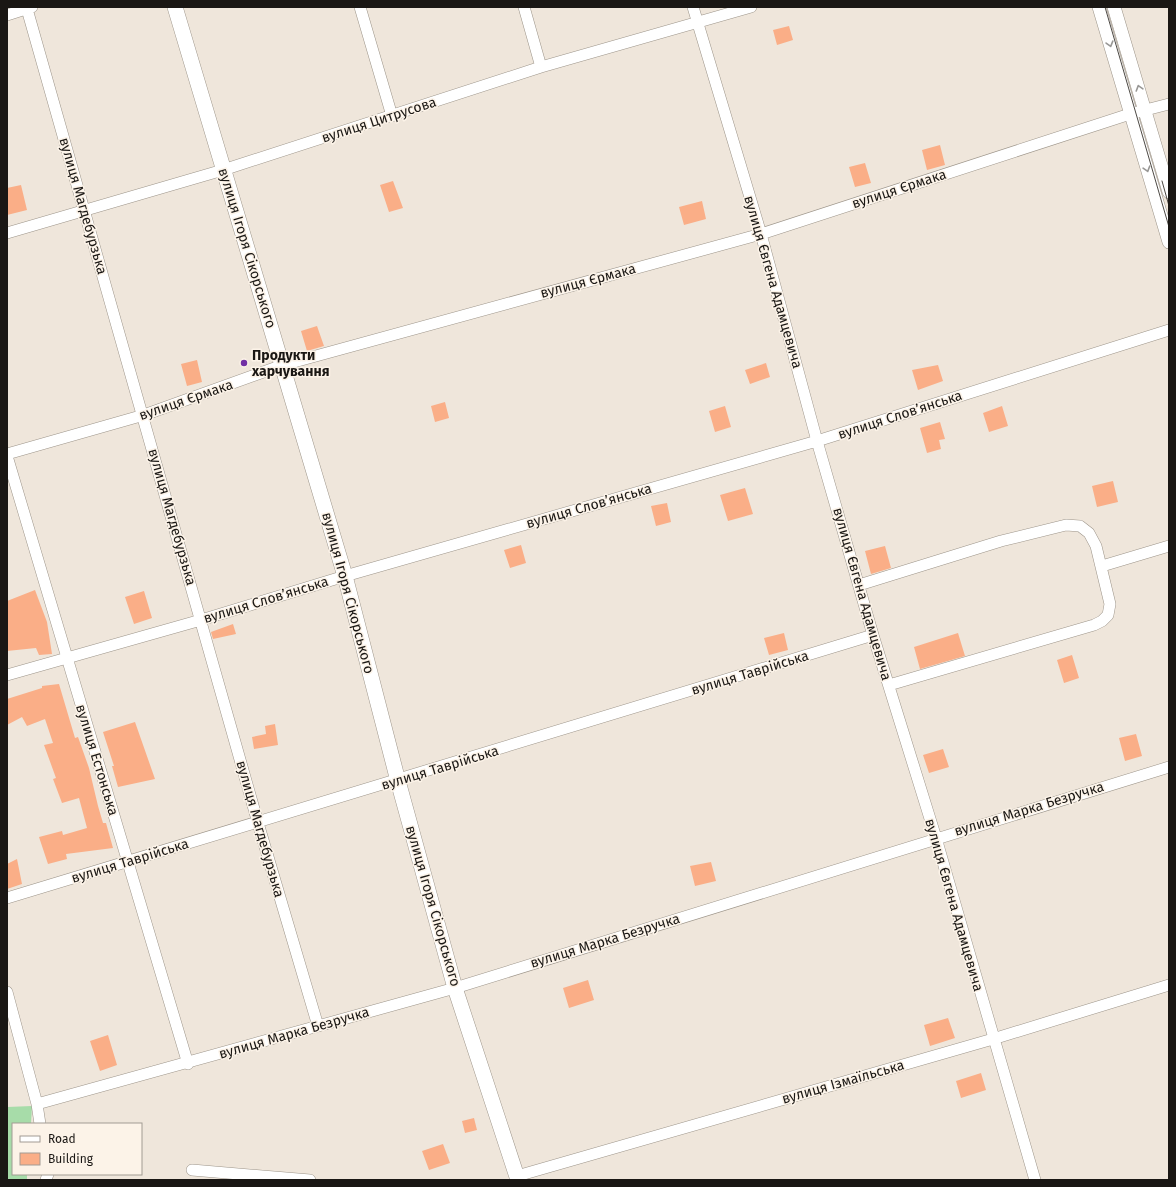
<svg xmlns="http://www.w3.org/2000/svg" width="1176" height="1187" font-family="'Fira Sans',sans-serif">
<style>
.green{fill:#a7dca9}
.building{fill:#faae87}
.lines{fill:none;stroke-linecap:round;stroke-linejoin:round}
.minor-casing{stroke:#9d958a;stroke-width:12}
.tertiary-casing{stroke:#9d958a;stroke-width:14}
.secondary-casing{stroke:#9d958a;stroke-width:16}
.minor{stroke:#fff;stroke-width:11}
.tertiary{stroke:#fff;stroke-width:13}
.secondary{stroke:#fff;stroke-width:15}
.tram{stroke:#4d4944;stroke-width:1}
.oneway{stroke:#989795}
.poi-dot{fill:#712fa4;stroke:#fcf3e8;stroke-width:1.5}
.labels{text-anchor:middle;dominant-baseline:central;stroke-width:3;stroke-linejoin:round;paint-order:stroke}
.street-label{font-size:14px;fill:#1a1714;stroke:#fcf3e8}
.poi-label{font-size:14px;font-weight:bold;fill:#1a1714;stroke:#fcf3e8;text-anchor:start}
</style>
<rect width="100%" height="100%" fill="#efe6db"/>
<path class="green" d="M32,1106L31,1124H13V1174H27V1180H7V1107Z"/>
<path class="building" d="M789,26L793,40L777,45L773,30Z
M940,145L945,165L927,170L922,150Z
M865,163L871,183L855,187L849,167Z
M393,181L403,208L389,212L380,185Z
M21,185L27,210L7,215V188Z
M702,201L706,219L684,225L679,207Z
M317,326L324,346L307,351L301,331Z
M197,360L202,382L187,386L181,364Z
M766,363L770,377L750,384L745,370Z
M938,365L943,381L918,390L912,370Z
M445,402L449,418L435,422L431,406Z
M725,406L731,427L715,432L709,411Z
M1002,406L1008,426L989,432L983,413Z
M940,422L945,439L939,440L941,449L927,453L920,428Z
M1113,481L1118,502L1097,507L1092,486Z
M745,488L753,514L728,521L720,495Z
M667,503L671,522L656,526L651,506Z
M521,545L526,563L510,568L504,550Z
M885,546L891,568L871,574L865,551Z
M35,590L47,622L52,654L39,655L36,648L7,651V601Z
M144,591L152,618L134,624L125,597Z
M233,624L236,634L213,639L211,632Z
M784,633L788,650L769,655L764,638Z
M958,633L965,656L920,669L914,647Z
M1072,655L1079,678L1064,683L1057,660Z
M59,684L75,738L78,737L89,768L98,806L103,823H106L113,848L66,854L67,859L48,864L39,837L62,831L63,835L87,828L79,798L62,803L53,779L56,778L44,745L53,743L45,719L27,726L22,717L7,725V699L42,688V686Z
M135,722L155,779L118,787L112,766H114L103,732Z
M275,724L278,745L254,749L252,737L266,734L265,726Z
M1136,734L1142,756L1125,761L1119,738Z
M943,749L949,767L929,773L923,755Z
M17,859L22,884L7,889V864Z
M711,862L716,881L695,886L690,866Z
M588,980L594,1000L569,1008L563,988Z
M948,1018L955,1038L930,1046L924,1025Z
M108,1035L117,1065L100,1071L90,1041Z
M981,1073L986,1090L961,1098L956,1081Z
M474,1118L477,1130L465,1133L462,1121Z
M443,1144L450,1163L429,1170L422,1151Z"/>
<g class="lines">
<defs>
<path id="minor" d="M360,7L392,116
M524,7L541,67
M693,7L761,234L817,441L873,635L936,838L1035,1180
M27,9L258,823L318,1026
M7,15L32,7
M7,233L223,170L541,67L751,7
M7,454L144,415L283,365L761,234L1130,114L1169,104
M7,456L188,1064
M1102,566L1169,546
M859,585L1001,541L1066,525L1080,526L1089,533L1096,546L1110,604L1108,615L1102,621L1094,625L889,685
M7,675L201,620L345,576L817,441L1169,330
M7,898L873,635
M7,992L37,1104L40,1124
M37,1104L455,988L1169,767
M192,1170L310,1180
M517,1176L993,1039L1169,985
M46,1180L48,1174"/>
<path id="tertiary" d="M1099,7L1169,242
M1114,7L1169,192"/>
<path id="secondary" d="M175,7L345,576L398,781L455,988L518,1180"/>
</defs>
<use href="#minor" class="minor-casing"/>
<use href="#tertiary" class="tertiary-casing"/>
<use href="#secondary" class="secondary-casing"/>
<use href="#minor" class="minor"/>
<use href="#tertiary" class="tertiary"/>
<use href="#secondary" class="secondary"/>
<path class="tram" d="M1105,7L1169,227
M1162,181L1169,206"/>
</g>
<defs><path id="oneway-chevron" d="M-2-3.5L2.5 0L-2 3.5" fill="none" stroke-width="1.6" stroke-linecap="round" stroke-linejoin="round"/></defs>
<g class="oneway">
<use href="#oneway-chevron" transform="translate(1110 44) rotate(74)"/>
<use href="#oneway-chevron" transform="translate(1139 88) rotate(-107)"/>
<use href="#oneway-chevron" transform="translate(1147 169) rotate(73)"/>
</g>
<circle class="poi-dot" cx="244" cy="363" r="4"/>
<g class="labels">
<g class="street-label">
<text transform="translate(379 120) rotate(-18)">вулиця Цитрусова</text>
<text transform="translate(899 189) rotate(-18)">вулиця Єрмака</text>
<text transform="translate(83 206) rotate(74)">вулиця Магдебурзька</text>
<text transform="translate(247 248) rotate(73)">вулиця Ігоря Сікорського</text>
<text transform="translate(588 281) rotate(-15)">вулиця Єрмака</text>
<text transform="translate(773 282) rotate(74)">вулиця Євгена Адамцевича</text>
<text transform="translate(186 400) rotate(-19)">вулиця Єрмака</text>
<text transform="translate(900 415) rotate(-18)">вулиця Слов’янська</text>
<text transform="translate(589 506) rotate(-16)">вулиця Слов’янська</text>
<text transform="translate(172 517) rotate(74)">вулиця Магдебурзька</text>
<text transform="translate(348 593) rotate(75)">вулиця Ігоря Сікорського</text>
<text transform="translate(862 594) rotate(74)">вулиця Євгена Адамцевича</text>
<text transform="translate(266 600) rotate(-17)">вулиця Слов’янська</text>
<text transform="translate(750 673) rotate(-17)">вулиця Таврійська</text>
<text transform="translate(97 760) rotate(73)">вулиця Естонська</text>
<text transform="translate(440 768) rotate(-17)">вулиця Таврійська</text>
<text transform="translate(1029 809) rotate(-17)">вулиця Марка Безручка</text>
<text transform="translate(260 829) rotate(74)">вулиця Магдебурзька</text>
<text transform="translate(130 861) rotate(-17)">вулиця Таврійська</text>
<text transform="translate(954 905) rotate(74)">вулиця Євгена Адамцевича</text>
<text transform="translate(433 906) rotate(74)">вулиця Ігоря Сікорського</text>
<text transform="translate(605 941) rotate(-17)">вулиця Марка Безручка</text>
<text transform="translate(294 1033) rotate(-16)">вулиця Марка Безручка</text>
<text transform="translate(843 1082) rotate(-16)">вулиця Ізмаїльська</text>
</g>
<g class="poi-label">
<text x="252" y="355">Продукти<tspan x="252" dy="16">харчування</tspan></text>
</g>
</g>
<rect width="1176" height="1187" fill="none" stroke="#1a1714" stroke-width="16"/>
<rect x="12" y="1123" width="130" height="52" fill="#fcf3e8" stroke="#a29b93"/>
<rect x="20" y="1136" width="20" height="6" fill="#ffffff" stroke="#a29b93"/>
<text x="48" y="1143" font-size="12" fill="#1a1714">Road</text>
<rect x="20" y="1153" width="20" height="12" fill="#faae87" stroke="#a29b93"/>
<text x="48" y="1163" font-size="12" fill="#1a1714">Building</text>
</svg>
